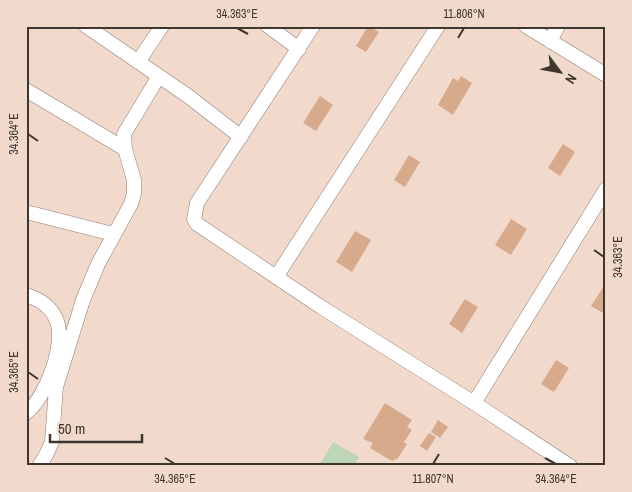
<svg xmlns="http://www.w3.org/2000/svg" width="632" height="492" font-family="'Archivo Narrow',sans-serif">
<style>
.green{fill:#bed5b6}
.building{fill:#d8aa8c}
.lines{fill:none;stroke-linecap:round;stroke-linejoin:round}
.minor-casing{stroke:#917c6f;stroke-width:15}
.minor{stroke:#fff;stroke-width:14}
.ticks{fill:none;stroke:#3f3630;stroke-width:2}
.neatline{fill:none;stroke:#3f3630;stroke-width:2}
.ticks-label{font-size:12px;text-anchor:middle;fill:#3f3630}
</style>
<rect width="100%" height="100%" fill="#f1dacc"/>
<path class="green" d="M333,442L359,457L354,466H319Z"/>
<path class="building" d="M368,26L379,32L366,52L356,46Z
M461,76L472,83L453,115L438,105L453,78L458,81Z
M320,96L333,105L316,131L303,123Z
M563,144L575,152L560,176L548,168Z
M409,155L420,162L405,187L394,180Z
M511,219L527,229L511,255L495,245Z
M355,231L371,240L352,272L336,262Z
M606,283V308L603,313L591,306Z
M465,299L478,307L462,333L449,324Z
M556,360L569,368L554,392L541,384Z
M385,403L412,420L407,427L412,430L404,442L407,444L398,458L392,461L370,448L373,443L363,439Z
M438,420L448,427L440,438L431,432Z
M429,433L436,437L427,451L420,446Z"/>
<g class="lines">
<defs>
<path id="minor" d="M86,26L188,96L241,137
M268,26L299,49
M313,26L197,203L194,219L197,224L321,307L474,403L570,466
M526,26L606,75
M550,41L558,26
M138,62L162,26
M26,90L125,149
M26,212L113,234
M276,277L438,26
M26,295C39,299 51,307 56,319C67,342 46,398 26,413
M474,403L606,189
M39,466L46,455L52,442L56,387L83,300L98,264L131,204L134,194V180L125,149L124,134L159,76"/>
</defs>
<use href="#minor" class="minor-casing"/>
<use href="#minor" class="minor"/>
</g>
<path class="ticks" d="M237,28L248,34M458,38L464,28M28,134L38,141M594,250L604,257M28,372L38,379M165,458L175,464M545,458L556,464M433,464L439,454"/>
<rect width="632" height="492" fill="none" stroke="#f1dacc" stroke-width="55"/>
<g transform="translate(560 72) rotate(122)" stroke="#f1dacc" stroke-width="4" paint-order="stroke">
<path d="M0-4L9 19L0 12L-9 19Z" fill="#3f3630"/>
<text y="-8" font-size="14" font-weight="bold" text-anchor="middle" fill="#3f3630">N</text>
</g>
<path d="M50 434v8h92v-8" fill="none" stroke="#3f3630" stroke-width="2.5"/>
<text x="58" y="434" font-size="15" fill="#3f3630" stroke="#f1dacc" stroke-width="4" paint-order="stroke">50 m</text>
<rect x="28" y="28" width="576" height="436" class="neatline"/>
<g class="ticks-label">
<text x="237" y="18">34.363°E</text>
<text x="464" y="18">11.806°N</text>
<text transform="translate(14 134) rotate(-90)" y="4">34.364°E</text>
<text transform="translate(618 257) rotate(-90)" y="4">34.363°E</text>
<text transform="translate(14 372) rotate(-90)" y="4">34.365°E</text>
<text x="175" y="483">34.365°E</text>
<text x="433" y="483">11.807°N</text>
<text x="556" y="483">34.364°E</text>
</g>
</svg>
